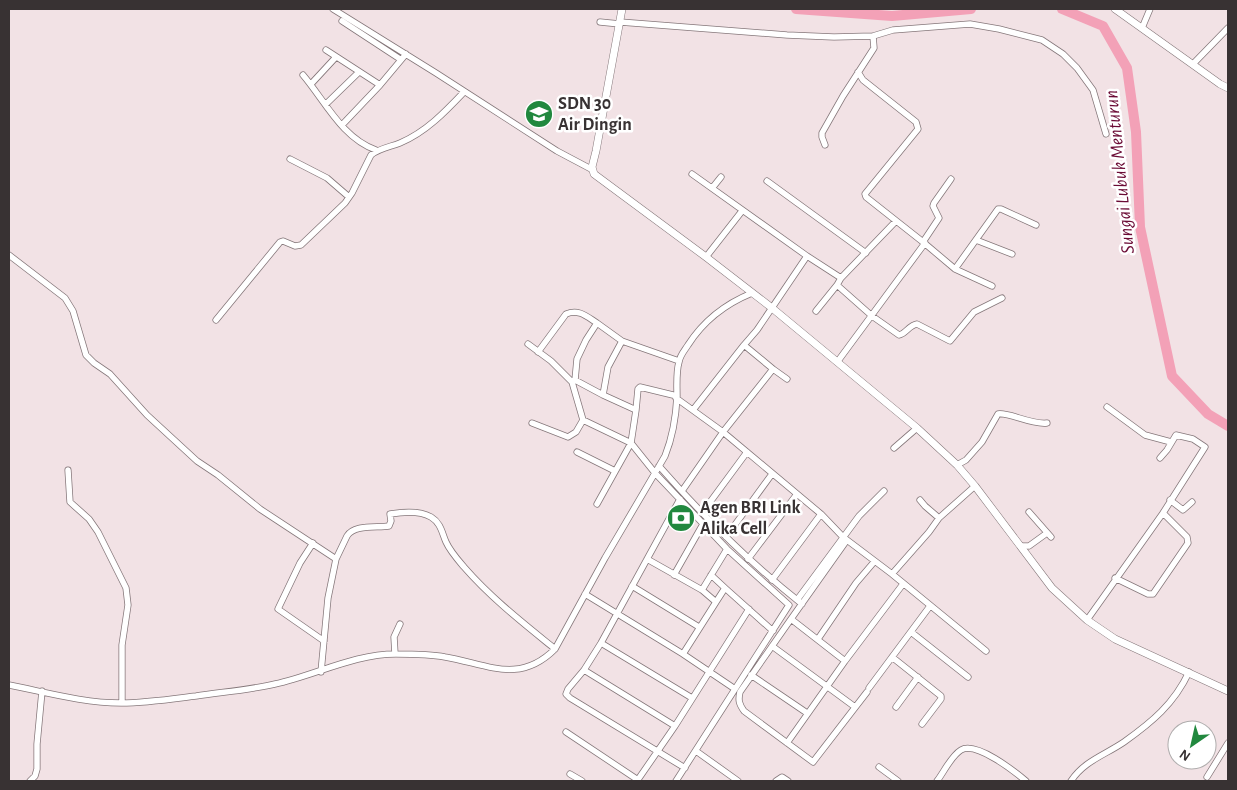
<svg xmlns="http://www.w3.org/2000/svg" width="1237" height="790" font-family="'Alegreya Sans',sans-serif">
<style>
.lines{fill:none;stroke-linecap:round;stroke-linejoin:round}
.river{stroke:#f3a1b7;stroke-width:10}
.minor-casing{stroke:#85777a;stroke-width:7}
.tertiary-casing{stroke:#85777a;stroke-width:8}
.minor{stroke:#fff;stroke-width:5.5}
.tertiary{stroke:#fff;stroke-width:7}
.labels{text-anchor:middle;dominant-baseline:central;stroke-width:5;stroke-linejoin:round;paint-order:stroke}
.poi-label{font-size:18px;font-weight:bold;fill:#383233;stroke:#fff;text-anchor:start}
.water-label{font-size:19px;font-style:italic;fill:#6b0b35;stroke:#fff}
</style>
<rect width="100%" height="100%" fill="#f2e2e5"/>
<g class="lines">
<path class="river" d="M796,9L892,16L971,9
M1062,9L1103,26L1127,68L1136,132L1140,227L1172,376L1208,414L1228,426"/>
<defs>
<path id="minor" d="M333,9L436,73L557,151L591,169
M342,21L400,59
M600,22L620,24
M620,22L787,35L834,37L873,36L893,30L970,24L999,29L1042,40L1063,54L1077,68L1093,90L1106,134
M1142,28L1150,9
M326,50L380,85
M1193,64L1228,28
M858,72L863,80L916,122L918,129L865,194L866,197L923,242L939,218L933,206L934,203L951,179
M303,75C325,101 342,138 376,150
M311,84L336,57
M326,104L359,72
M342,125L380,85L406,54
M825,145L822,137V133L843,96L874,48L873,36
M290,159L327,178L349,197
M692,174L807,256
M767,181L866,253
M713,187L721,177
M976,240L1012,254
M923,242L955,269L992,286
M9,255L65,298L73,311L86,355L94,363L110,374L147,415L197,461L218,475L260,509L336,559
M706,257L742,211
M955,269L998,209H1001L1036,225
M841,278L895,222
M816,311L837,285
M216,320L280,242L283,241L295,246L301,245L345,203L352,193L371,155C380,148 390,147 400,143C426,132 445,112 464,92
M528,344L551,361L572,382L583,420L631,443L655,473L727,549L789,605L676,781
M744,345L757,330L807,256L841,278L837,285L872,316L899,335C906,334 909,325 917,324L950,341L974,312L1002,298
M538,352L566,314C579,309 586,316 597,323
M838,361L925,243
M773,369L787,379
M575,380L577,359L586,340L597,323L622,341
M572,382L575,380L603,395
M676,398L723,432L821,514L843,537L892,574L929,532L939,518L975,486
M1107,407L1145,435L1171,442
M636,410L638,389L640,387L677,396
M532,423L568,437L576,432L583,420
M894,448L917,428
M577,452L615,471
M1160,458L1167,450L1176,435L1193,439L1205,447L1163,513
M957,465L966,460L982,442L998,414C1009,412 1031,425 1047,423
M659,466C703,516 750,563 802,604
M68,470L70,502L89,519L98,532L126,588L128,605L122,645V703
M682,491L723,432L773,369L744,345L693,410
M680,499L601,643L584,670L568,689L566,694L570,698L685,768
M920,500L925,506L939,518
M1170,500L1183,510L1192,502
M597,504L631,443L636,410L603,395L608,367L622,341L679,361
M1029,512L1051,537
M702,513L747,452
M726,537L772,474
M313,543L300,563L278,609L324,641
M1021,546H1029L1047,533
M647,559L702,590L716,602L725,588L773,631
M748,559L797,494
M892,574L986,651
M674,575L703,524
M711,575L725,588
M772,580L821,514
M632,586L699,627
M702,590L727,549
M585,594L683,654L735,689
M797,600L859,516L884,491
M791,619L740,692C738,700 739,704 744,711L813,762L867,692
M1087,620L1163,513L1187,537L1188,543L1153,594H1148L1115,578
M911,632L968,677
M818,639L856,583L874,562
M601,643L692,698
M772,646L855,707
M395,654L394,637L400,624
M683,654L716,602
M892,657L941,696V699L922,724
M845,661L791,619L847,540
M584,670L675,726
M321,672L328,598L336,559L347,536C354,524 377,528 389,526L391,521L390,514C402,512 419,510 431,517C441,523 442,533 446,542C450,551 458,560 464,567C491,598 523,623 555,649
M751,675L807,713
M9,685C45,692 83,703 121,703C146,703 172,699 196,696C223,692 249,690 275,684C316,675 354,654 396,654C412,654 430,654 445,657C487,664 519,685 555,649L605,558L665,456C673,436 676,417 677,396C677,385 676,372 679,362C680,355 685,350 688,345C704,320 725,304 752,293
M869,688L930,606
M896,707L918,677
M566,732L638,780
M787,743L845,661L903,584
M696,751L738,781
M879,767L898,781
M570,774L582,781
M1207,777L1228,743
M30,781L35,776L37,769V744L42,691
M637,781L675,726L749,609
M776,781L782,777L788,781
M937,781C944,772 951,756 961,750C976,741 1014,771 1026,781
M1071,781C1084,761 1105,755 1124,742C1152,722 1174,704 1189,672"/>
<path id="tertiary" d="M622,9L596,151L592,167L594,174L706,257L772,308L917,428L957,465L975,486L1052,588L1087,620L1115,639L1228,691
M1115,9L1220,84L1228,88"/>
</defs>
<use href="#minor" class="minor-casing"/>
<use href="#tertiary" class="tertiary-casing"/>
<use href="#minor" class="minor"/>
<use href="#tertiary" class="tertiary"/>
</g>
<defs>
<symbol id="school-disc" viewBox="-11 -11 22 22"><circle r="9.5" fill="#21883e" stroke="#fff"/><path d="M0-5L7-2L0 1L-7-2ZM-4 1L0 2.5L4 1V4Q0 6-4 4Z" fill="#fff"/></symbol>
<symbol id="bank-disc" viewBox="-11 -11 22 22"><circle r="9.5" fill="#21883e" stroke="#fff"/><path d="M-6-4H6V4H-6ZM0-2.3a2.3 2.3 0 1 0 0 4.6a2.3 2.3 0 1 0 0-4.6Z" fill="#fff"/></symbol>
</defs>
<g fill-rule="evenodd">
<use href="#school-disc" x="523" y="98" width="32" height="32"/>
<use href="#bank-disc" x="665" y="502" width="32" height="32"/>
</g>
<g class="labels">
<g class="poi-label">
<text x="558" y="104">SDN 30<tspan x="558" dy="21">Air Dingin</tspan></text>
<text x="700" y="508">Agen BRI Link<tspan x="700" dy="21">Alika Cell</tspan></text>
</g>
<g class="water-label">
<text transform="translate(1120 172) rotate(-96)">Sungai Lubuk Menturun</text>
</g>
</g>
<rect width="1237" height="790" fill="none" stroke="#383233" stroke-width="20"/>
<g transform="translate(1192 745) rotate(214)"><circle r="24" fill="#ffffff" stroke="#afadad"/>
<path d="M0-4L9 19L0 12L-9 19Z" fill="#21883e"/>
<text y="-8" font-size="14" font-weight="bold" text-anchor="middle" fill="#383233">N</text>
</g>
</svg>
